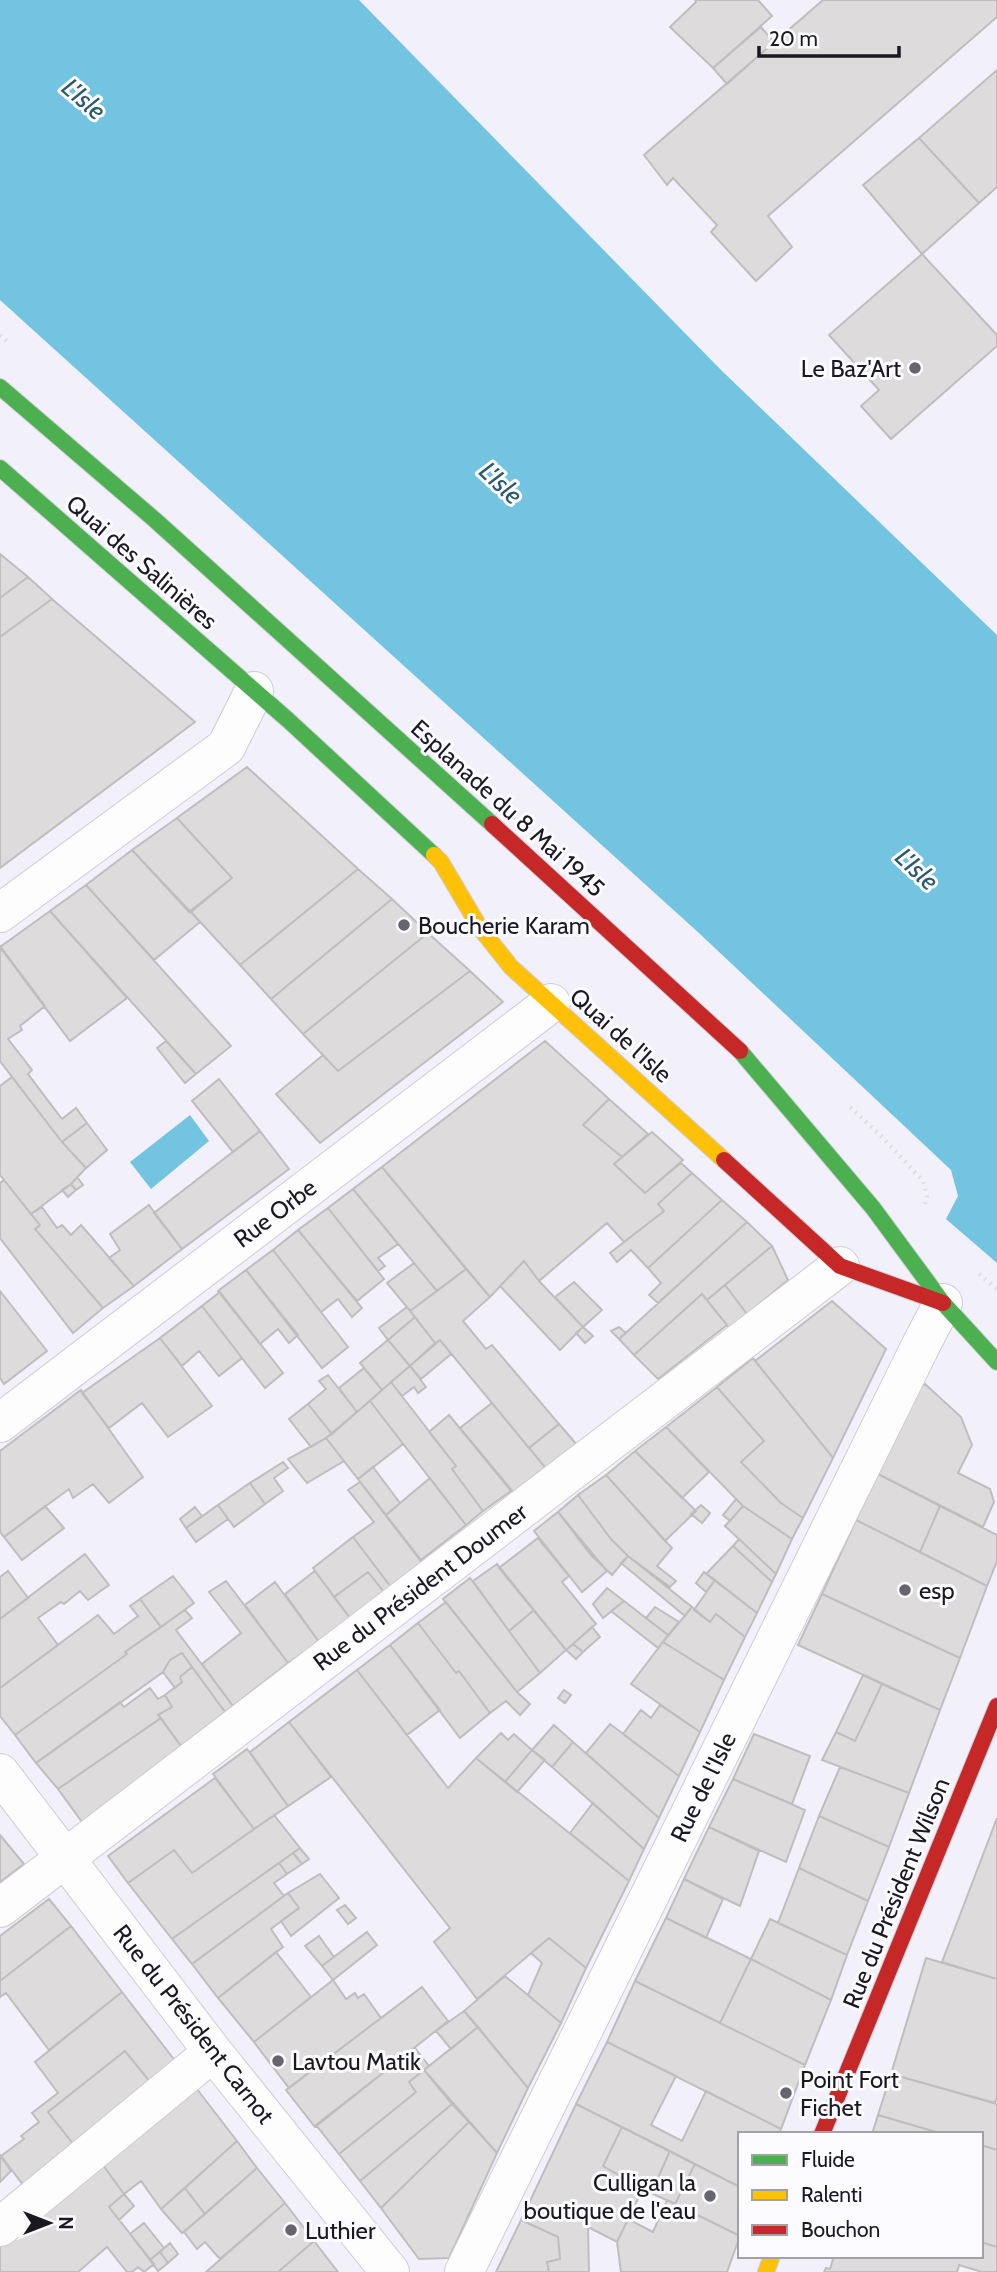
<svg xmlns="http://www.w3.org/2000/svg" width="997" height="2272" font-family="Cabin,sans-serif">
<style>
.water{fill:#73c4e0}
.building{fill:#dedbdc;stroke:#c0bdbf;stroke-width:2}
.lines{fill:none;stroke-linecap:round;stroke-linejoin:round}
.street-casing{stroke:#cecdd5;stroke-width:40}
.fast-casing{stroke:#cecdd5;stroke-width:18}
.slow-casing{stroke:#cecdd5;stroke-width:18}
.jam-casing{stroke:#cecdd5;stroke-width:18}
.path{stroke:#dfdfe1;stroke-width:4.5;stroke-dasharray:2 5;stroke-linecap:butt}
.street{stroke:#fdfdfe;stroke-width:38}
.fast{stroke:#4caf50;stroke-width:16}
.slow{stroke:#ffc107;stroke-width:16}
.jam{stroke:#c62828;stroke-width:16}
.poi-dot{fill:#66646c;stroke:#fcfbff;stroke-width:2.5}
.labels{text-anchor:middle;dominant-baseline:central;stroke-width:6;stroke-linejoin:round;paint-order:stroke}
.poi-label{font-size:24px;fill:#1a1920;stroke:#fcfbff;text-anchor:start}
.street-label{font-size:24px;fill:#1a1920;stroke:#fcfbff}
.water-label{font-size:26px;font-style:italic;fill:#2b5a6a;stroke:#fcfbff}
</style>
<rect width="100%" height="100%" fill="#f2f0fa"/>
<path class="water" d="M0,0H359L721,370L997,635V1263L946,1219L958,1196L951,1170L700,934L0,300Z
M190,1115L209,1141L151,1189L130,1162Z"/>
<path class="building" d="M695,0H758L772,16L713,68L670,27L696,2Z
M823,0H997V17L768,216L792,247L756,281L711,232L717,225L673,178L667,185L644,155Z
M761,27L774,42L727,84L713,68Z
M997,70V187L979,203L919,138Z
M919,138L979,203L922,254L863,185Z
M922,254L997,335V346L891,439L861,406L879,390L829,335Z
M0,554L28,577L0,598Z
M28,577L52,599L0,637V598Z
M52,599L195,722L0,868V637Z
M247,767L358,869L240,965L191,912L232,878L177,818Z
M177,818L232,878L189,912L132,850Z
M132,850L200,922L154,960L86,885Z
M358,869L392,899L271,999L240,965Z
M86,885L231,1046L196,1074L50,911Z
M392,899L428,933L303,1034L271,999Z
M50,911L127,998L70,1041L0,947Z
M428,933L470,971L338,1071L303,1034Z
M0,946L45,1006L20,1026L22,1030L8,1039L32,1070L28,1074L62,1119L76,1108L87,1123L62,1142L0,1061Z
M470,971L503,1002L320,1143L276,1094L323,1055L338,1071Z
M166,1041L196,1074L185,1083L157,1048Z
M545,1041L609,1099L583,1125L622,1157L614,1164L645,1193L681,1163L692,1173L658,1204L664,1211L624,1242L607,1223L539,1281L524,1261L490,1297L382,1167Z
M12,1077L62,1142L86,1168L71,1184L31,1214L0,1175V1086Z
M219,1079L260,1131L233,1152L192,1101Z
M609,1099L648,1134L622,1157L583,1125Z
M87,1123L107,1150L86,1168L62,1142Z
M260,1131L289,1169L182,1249L154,1213Z
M652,1132L683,1160L645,1193L614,1164Z
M382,1167L466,1269L437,1291L353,1189Z
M692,1173L722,1200L648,1268L631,1250L617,1262L610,1253L664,1211L658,1204Z
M77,1177L83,1185L76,1190L71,1184Z
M4,1180L40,1225L35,1229L103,1308L73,1333L0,1238V1183Z
M71,1184L76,1190L68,1197L62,1190Z
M353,1189L398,1244L378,1258L385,1266L378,1271L328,1208Z
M722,1200L747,1222L658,1303L649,1295L661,1283L648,1268Z
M149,1205L182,1249L134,1286L109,1258L120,1250L110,1234Z
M42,1207L57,1228L62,1225L71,1235L81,1225L134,1286L103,1308L35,1229L40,1225L31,1214Z
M328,1208L384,1279L357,1301L298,1230Z
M747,1222L772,1246L707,1300L702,1294L634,1355L619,1339Z
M298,1230L362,1308L352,1317L338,1299L321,1312L273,1250Z
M772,1246L788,1280L747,1314L725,1285Z
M273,1250L348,1347L322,1368L246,1270Z
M524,1261L539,1281L583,1327L560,1350L500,1286Z
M414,1263L437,1291L410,1311L387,1283Z
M466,1269L490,1297L463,1321L486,1349L492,1345L559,1424L529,1448L440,1340L435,1343L410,1311Z
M246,1270L298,1335L289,1343L278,1329L260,1344L218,1291Z
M574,1282L602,1310L583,1327L555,1297Z
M725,1285L747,1314L730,1329L707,1300Z
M0,1291L47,1351L4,1384L0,1378Z
M220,1292L283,1373L265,1388L202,1306Z
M702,1294L727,1325L658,1379L634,1355Z
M832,1301L886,1349L833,1458L755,1361Z
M202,1306L242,1358L219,1376L199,1351L182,1366L160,1338Z
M407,1307L415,1317L388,1340L379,1328Z
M415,1317L435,1343L410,1366L388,1340Z
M583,1327L593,1336L585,1343L576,1333Z
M619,1327L626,1333L619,1339L611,1331Z
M160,1338L212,1406L168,1437L142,1403L109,1428L82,1393Z
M388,1340L410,1366L382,1390L360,1363Z
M440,1340L451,1354L421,1379L410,1366Z
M753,1358L833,1458L803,1518L781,1503L741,1462L764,1441L717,1387Z
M410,1366L426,1387L418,1393L414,1387L402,1396L391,1382Z
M364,1368L382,1390L357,1412L339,1388Z
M328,1375L357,1412L332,1434L308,1404L326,1389L319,1381Z
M391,1382L456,1466L452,1469L483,1511L466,1525L370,1401Z
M925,1384L961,1417L972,1445L958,1473L990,1489L994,1502L983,1527L878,1474L918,1388Z
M717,1387L764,1441L741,1462L781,1503L803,1518L792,1539L743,1506L666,1427Z
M81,1390L143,1477L109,1503L93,1484L73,1498L69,1489L4,1537L0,1532V1451Z
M370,1401L403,1444L358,1479L326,1438Z
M492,1403L545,1467L514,1493L460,1428Z
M308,1404L332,1434L311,1447L289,1419Z
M449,1415L511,1491L483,1511L452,1469L456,1466L429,1432Z
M559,1424L579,1447L548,1471L529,1448Z
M666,1427L709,1472L682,1498L635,1451Z
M326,1438L344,1461L307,1483L288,1459Z
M635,1451L696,1511L665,1541L606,1475Z
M283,1462L288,1468L274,1478L283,1491L265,1504L250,1483Z
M373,1467L400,1503L386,1515L358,1479Z
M878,1474L940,1506L920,1552L856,1520Z
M606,1475L672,1548L657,1566L676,1581L670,1587L628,1556L611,1539L578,1495Z
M430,1478L466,1525L421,1560L386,1515Z
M360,1482L423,1564L391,1587L353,1537L374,1522L348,1490Z
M250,1483L265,1504L234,1527L218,1505Z
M578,1495L611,1539L628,1556L612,1575L591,1555L558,1512Z
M736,1499L743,1506L730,1521L723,1515Z
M218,1505L228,1519L196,1542L186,1528Z
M701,1505L710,1513L702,1523L691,1514Z
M45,1506L64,1528L22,1560L4,1537Z
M743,1506L792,1539L776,1574L725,1526Z
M940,1506L997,1535V1561L987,1586L920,1552Z
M195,1507L202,1516L186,1528L180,1519Z
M558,1512L607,1571L582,1592L534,1531Z
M856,1520L987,1586L960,1658L822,1594Z
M353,1537L391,1587L384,1592L368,1572L334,1597L313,1568Z
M538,1538L569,1576L562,1582L596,1624L566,1650L499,1568Z
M739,1539L776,1574L772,1582L733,1546Z
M733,1546L772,1582L757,1613L706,1574Z
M85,1554L109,1585L88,1600L80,1591L64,1604L61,1602L38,1618L58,1645L0,1688V1619Z
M628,1556L692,1607L685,1616L621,1563Z
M497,1564L534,1610L509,1631L473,1581Z
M8,1571L28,1598L0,1619V1577Z
M315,1571L350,1618L319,1642L285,1594Z
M368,1572L384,1592L350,1618L334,1597Z
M704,1572L715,1580L706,1592L696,1583Z
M173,1576L194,1603L161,1627L140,1599Z
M470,1578L540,1673L517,1692L443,1599Z
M715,1580L757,1613L745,1637L716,1614L710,1622L694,1610Z
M226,1581L288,1663L233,1706L202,1664L241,1633L209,1592Z
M275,1582L319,1642L288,1663L245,1605Z
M607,1588L624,1601L603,1618L593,1604Z
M822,1594L960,1658L940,1710L798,1645Z
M140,1599L161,1627L125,1652L127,1654L15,1735L0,1716V1688L98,1615L114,1634L138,1616L130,1606Z
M624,1601L668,1635L658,1648L611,1611Z
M446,1602L517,1692L530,1704L520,1715L506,1701L490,1713L459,1671L456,1673L418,1623Z
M655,1607L679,1622L668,1635L646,1618Z
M692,1607L710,1622L716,1614L745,1637L724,1680L663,1642Z
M185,1610L192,1618L176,1630L233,1706L225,1712L182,1653L170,1660L163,1672L36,1763L15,1735L127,1654L125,1652Z
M534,1610L566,1650L540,1673L509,1631Z
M418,1623L456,1673L459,1671L490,1713L460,1738L390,1645Z
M592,1627L600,1637L583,1652L573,1644Z
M663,1642L724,1680L700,1732L631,1684Z
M573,1644L583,1652L576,1659L566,1650Z
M390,1645L440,1710L407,1735L357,1670Z
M182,1653L192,1667L180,1677L182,1682L175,1688L163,1672L170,1660Z
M192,1667L225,1712L181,1746L158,1715L172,1707L165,1695L182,1682L180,1677Z
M357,1670L448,1788L476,1758L629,1881L586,1968L549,1938L477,1999L434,1942L450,1928L289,1722Z
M863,1675L882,1684L855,1741L836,1732Z
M882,1684L940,1710L909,1793L822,1760L836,1732L855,1741Z
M150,1688L158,1699L165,1695L172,1707L158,1715L161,1718L58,1789L36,1763L120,1702L124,1707Z
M564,1690L571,1695L565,1703L558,1698Z
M660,1705L700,1732L679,1776L623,1734L641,1710L651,1718Z
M161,1718L181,1746L82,1822L58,1789Z
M289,1722L331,1777L288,1806L250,1752Z
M610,1724L679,1776L659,1818L586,1753Z
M554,1725L573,1742L552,1767L532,1750Z
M501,1733L508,1740L514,1734L532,1750L505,1782L476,1758Z
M754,1734L810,1756L792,1804L733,1779Z
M573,1742L659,1818L644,1849L552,1767Z
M247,1749L288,1806L254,1829L213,1774Z
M532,1750L545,1760L517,1792L505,1782Z
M840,1767L909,1793L889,1847L819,1816Z
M215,1778L254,1829L192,1873L174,1850L128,1883L108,1856Z
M733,1779L805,1810L786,1862L709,1827Z
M593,1803L644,1849L629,1881L570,1833Z
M274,1815L300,1848L172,1939L128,1883L174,1850L192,1873Z
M819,1816L889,1847L868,1901L799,1868Z
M997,1818V1979L942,1962Z
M709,1827L759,1851L740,1906L684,1879Z
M0,1835L24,1864L0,1882Z
M300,1848L309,1859L302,1864L293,1853Z
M293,1853L302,1864L287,1874L279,1863Z
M279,1863L287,1874L274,1883L284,1896L192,1964L172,1939Z
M799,1868L868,1901L847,1955L778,1923Z
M320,1874L339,1898L291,1936L281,1921L299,1908L288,1893Z
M684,1879L723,1899L706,1938L666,1918Z
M288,1893L299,1908L271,1929L283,1947L218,1998L192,1964Z
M49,1899L71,1926L0,1981V1936Z
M345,1905L356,1918L348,1924L337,1910Z
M666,1918L751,1959L720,2023L635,1981Z
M770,1919L847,1955L831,2000L751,1959Z
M71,1926L122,1992L49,2050L6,1993L0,1997V1981Z
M367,1932L377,1945L333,1980L322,1966Z
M319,1936L334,1957L322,1966L305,1946Z
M549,1938L586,1968L561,2023L528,1995L542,1963L531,1953Z
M276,1952L311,1997L254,2042L218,1998Z
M926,1958L997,1979V2097L995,2103L891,2074Z
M751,1959L831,2000L805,2065L720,2023Z
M505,1976L561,2023L528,2088L464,2011Z
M333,1980L346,1999L355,1993L358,1998L364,1994L381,2018L289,2088L254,2042Z
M635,1981L805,2065L781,2129L607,2042Z
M422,1987L448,2021L315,2127L286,2090Z
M122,1992L176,2062L151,2083L125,2051L48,2112L74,2145L24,2186L1,2156L24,2139L21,2136L39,2122L32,2113L58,2093L35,2062Z
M464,2011L478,2027L451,2049L436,2031Z
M478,2027L528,2088L497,2153L424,2070Z
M607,2042L676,2076L651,2125L682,2141L706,2091L781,2129L779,2134H740V2187L576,2104Z
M415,2048L429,2066L409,2082L416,2092L339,2154L316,2125Z
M125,2051L151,2083L74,2145L48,2112Z
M424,2070L452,2104L360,2181L339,2154L416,2092L409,2082Z
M891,2074L997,2104V2150L981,2145V2134H943L878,2115Z
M193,2084L237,2141L161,2209L141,2181L124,2194L100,2161Z
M452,2104L469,2122L381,2208L360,2181Z
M576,2104L622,2127L603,2166L643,2189L617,2242L588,2227L589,2272H549L547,2262L560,2259L558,2237L521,2220Z
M878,2115L929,2130L927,2134H872Z
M469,2122L497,2153L449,2258L419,2259L381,2208Z
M622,2127L670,2151L651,2193L603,2166Z
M237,2141L257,2168L205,2214L185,2188Z
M981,2145L997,2150V2247L981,2242Z
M670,2151L695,2164L675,2204L651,2193Z
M0,2155L11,2171L0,2182Z
M100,2161L124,2194L109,2207L154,2264L144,2272L138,2267L132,2272H127L107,2247L78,2272H0V2244Z
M695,2164L740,2187V2236L675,2204Z
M257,2168L285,2203L220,2259L205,2242L197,2249L184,2232Z
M185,2188L205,2214L182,2233L161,2209Z
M124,2194L134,2206L119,2220L109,2207Z
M667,2200L740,2236L727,2272H621L617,2242L628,2219L653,2232Z
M285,2203L314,2241L278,2272H206Z
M521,2220L558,2237L560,2259L547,2262L549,2272H496Z
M144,2223L164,2248L150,2260L130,2234Z
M314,2241L338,2272H278Z
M981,2242L997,2247V2272H982L959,2265L957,2272H824L826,2268L830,2269L834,2256H981Z
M170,2243L178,2254L168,2263L160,2252Z
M160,2252L168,2263L158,2271L150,2260Z"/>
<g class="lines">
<defs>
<path id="street" d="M0,913L226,747L254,691
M0,1423L551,1003
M0,1773L213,2052L390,2272
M0,1908L840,1266
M0,2227L213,2052
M464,2272L922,1343L943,1303"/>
<path id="fast" d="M0,387L155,520L492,824
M0,468L288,720L434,855
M740,1051L873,1208L943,1303L997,1362"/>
<path id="slow" d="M434,855L441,862L480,928L511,967L724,1160
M766,2272L772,2256"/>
<path id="jam" d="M492,824L740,1051
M724,1160L840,1266L943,1303
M822,2134L997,1706"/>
</defs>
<use href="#street" class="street-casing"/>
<use href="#fast" class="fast-casing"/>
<use href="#slow" class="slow-casing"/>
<use href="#jam" class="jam-casing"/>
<path class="path" d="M0,335L10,344
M850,1107L883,1138L923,1181L927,1196L925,1204
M979,1274L997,1289"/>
<use href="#street" class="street"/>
<use href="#fast" class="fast"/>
<use href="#slow" class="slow"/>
<use href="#jam" class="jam"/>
</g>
<g class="poi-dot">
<circle cx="915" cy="368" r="7"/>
<circle cx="404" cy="925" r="7"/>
<circle cx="905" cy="1590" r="7"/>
<circle cx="278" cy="2061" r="7"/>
<circle cx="786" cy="2093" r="7"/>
<circle cx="710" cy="2196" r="7"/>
<circle cx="291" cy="2230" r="7"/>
</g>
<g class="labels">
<g class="poi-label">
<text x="901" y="368" text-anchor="end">Le Baz'Art</text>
<text x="418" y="925">Boucherie Karam</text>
<text x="919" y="1590">esp</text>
<text x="292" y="2061">Lavtou Matik</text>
<text x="800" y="2079">Point Fort<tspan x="800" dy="28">Fichet</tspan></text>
<text x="696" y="2182" text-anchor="end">Culligan la<tspan x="696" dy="28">boutique de l'eau</tspan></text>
<text x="305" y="2230">Luthier</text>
</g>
<g class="street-label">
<text transform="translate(142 562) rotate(41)">Quai des Salinières</text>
<text transform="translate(508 808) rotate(42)">Esplanade du 8 Mai 1945</text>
<text transform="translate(621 1035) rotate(42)">Quai de l'Isle</text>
<text transform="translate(275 1213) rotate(-37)">Rue Orbe</text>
<text transform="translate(420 1587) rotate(-37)">Rue du Président Doumer</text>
<text transform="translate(703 1787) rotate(-64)">Rue de l'Isle</text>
<text transform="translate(896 1893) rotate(-68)">Rue du Président Wilson</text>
<text transform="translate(194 2024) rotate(52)">Rue du Président Carnot</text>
</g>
<g class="water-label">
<text transform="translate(84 99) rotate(41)">L'Isle</text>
<text transform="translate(501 483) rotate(43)">L'Isle</text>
<text transform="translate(917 869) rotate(43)">L'Isle</text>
</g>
</g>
<rect x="738" y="2132" width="245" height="126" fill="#fcfbff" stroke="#a2a1a6" stroke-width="2"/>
<rect x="752" y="2155" width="35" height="10" fill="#4caf50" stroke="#a2a1a6" stroke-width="2"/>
<text x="801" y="2167" font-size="21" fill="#1a1920">Fluide</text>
<rect x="752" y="2190" width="35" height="10" fill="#ffc107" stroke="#a2a1a6" stroke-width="2"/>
<text x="801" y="2202" font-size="21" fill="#1a1920">Ralenti</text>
<rect x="752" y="2225" width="35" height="10" fill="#c62828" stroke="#a2a1a6" stroke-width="2"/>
<text x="801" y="2237" font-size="21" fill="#1a1920">Bouchon</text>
<g transform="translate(49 2223) rotate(90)" stroke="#fcfbff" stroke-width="5" paint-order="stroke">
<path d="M0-5L12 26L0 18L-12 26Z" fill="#1a1920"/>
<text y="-10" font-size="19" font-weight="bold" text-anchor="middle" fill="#1a1920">N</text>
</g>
<path d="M759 46v10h140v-10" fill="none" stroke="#1a1920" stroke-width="3.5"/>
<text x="769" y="46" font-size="21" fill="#1a1920" stroke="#fcfbff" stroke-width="5" paint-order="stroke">20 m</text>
</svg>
